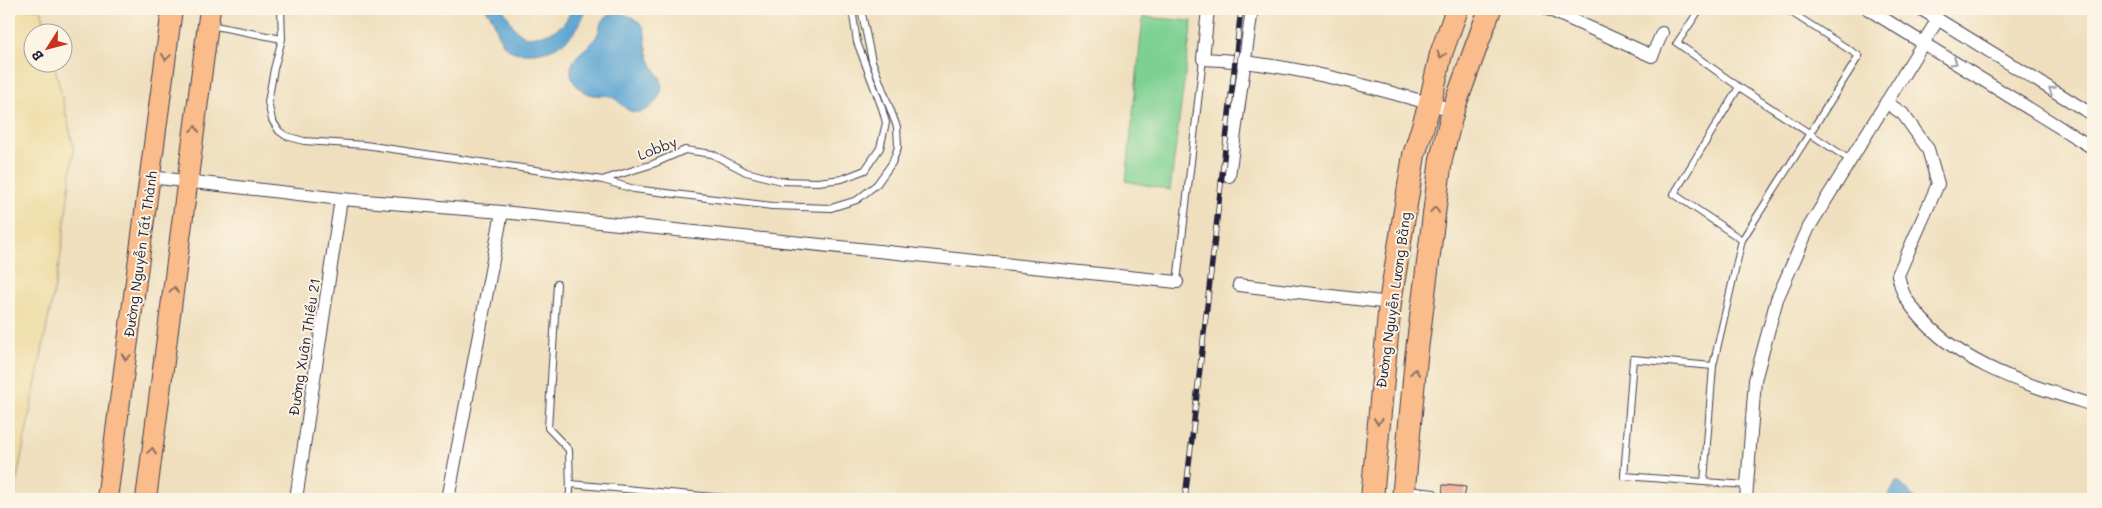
<svg xmlns="http://www.w3.org/2000/svg" width="2102" height="508" font-family="Mali,sans-serif">
<style>
.green{fill:#7dd092;stroke:#507966}
.sand{fill:#eeda9e;stroke:#887e6c}
.water{fill:#5ca6d3;stroke:#3f6487}
.building{fill:#e7967d}
.lines{fill:none;stroke-linecap:round;stroke-linejoin:round}
.lane-casing{stroke:#413e4f;stroke-width:8}
.street-casing{stroke:#413e4f;stroke-width:14}
.primary-casing{stroke:#413e4f;stroke-width:22}
.highway-casing{stroke:#413e4f;stroke-width:24}
.lane{stroke:#fff;stroke-width:6}
.street{stroke:#fff;stroke-width:12}
.primary{stroke:#f9bc8a;stroke-width:20}
.highway{stroke:#f9bc8a;stroke-width:22}
.rail-casing{stroke:#22223b;stroke-width:5.5}
.rail{stroke:#fcf5e5;stroke-width:4;stroke-dasharray:11;stroke-linecap:butt}
.oneway{stroke:#8e6f62}
.oneway2{stroke:#9c9ca7}
.labels{text-anchor:middle;dominant-baseline:central;stroke-width:4;stroke-linejoin:round;paint-order:stroke}
.street-label{font-size:14px;fill:#22223b;stroke:#fcf5e5}
</style>
<rect width="100%" height="100%" fill="#fcf5e5"/>
<filter id="ink" filterUnits="userSpaceOnUse"><feTurbulence type="fractalNoise" baseFrequency=".02" numOctaves="2"/><feDisplacementMap in="SourceGraphic" scale="10" xChannelSelector="R" yChannelSelector="G"/><feConvolveMatrix kernelMatrix="1 2 1 2 8 2 1 2 1" color-interpolation-filters="sRGB"/></filter>
<filter id="wash" filterUnits="userSpaceOnUse"><feTurbulence type="fractalNoise" baseFrequency=".0096" numOctaves="4" result="noise"/><feDisplacementMap in="SourceGraphic" scale="20" xChannelSelector="R" yChannelSelector="G"/><feGaussianBlur stdDeviation="1.12" result="paint"/><feColorMatrix in="noise" values="0 0 0 0 0 0 0 0 0 0 0 0 0 0 0 0 0 1.4 0 .05"/><feComposite in="paint" operator="in"/></filter>
<g filter="url(#wash)">
<rect width="100%" height="100%" fill="#efdfbe"/>
<path class="green" d="M1143,17L1192,21L1170,190L1126,181Z"/>
<path class="sand" d="M9,9H41L47,32H32V62L54,63L74,148L61,255L13,499H9Z"/>
<path class="water" d="M485,9H503L515,29L526,37C546,36 566,30 571,9H586C577,37 557,54 526,53C518,53 512,53 505,46C496,36 496,17 485,9Z
M619,12C653,24 641,30 649,57C654,73 669,80 658,98C653,107 641,116 630,111C623,108 619,100 612,97C606,94 600,96 593,95C580,92 567,80 572,65C575,54 587,49 594,40C605,26 593,19 619,12Z
M1897,480L1916,499H1887Z"/>
<g id="blocks">
<path class="building" d="M1443,485L1466,487L1464,499H1442Z"/>
</g>
</g>
<g filter="url(#ink)">
<use href="#blocks" fill-opacity="0" stroke="#413e4f" stroke-width="1"/>
<g class="lines">
<defs>
<path id="lane" d="M281,9L282,39L274,69L268,102L272,120L279,131L286,136L304,141L365,145L603,180L634,189L772,206L831,208L857,200L877,184L892,163L898,147L897,127L872,61L861,9
M1700,9L1677,43L1739,87L1674,194L1742,240
M210,25L282,39
M1739,87L1850,160
M605,179L653,164L685,150L712,154L746,172L781,181L818,182L842,179L865,170L880,148L886,123L882,108L857,42L852,9
M1177,282L1203,59
M557,284L548,428L569,450L570,492L568,499
M1713,366L1704,482L1624,476L1633,359L1713,366L1742,240L1859,56L1786,9
M1704,482L1747,485
M570,484L736,499
M1407,490L1434,493V499"/>
<path id="street" d="M1208,9L1203,59C1288,62 1372,87 1453,110
M1548,9L1652,56L1662,33
M1868,9L2093,148
M1921,9L2093,115
M1886,102L1903,114L1928,149L1938,184L1898,275C1900,283 1902,293 1907,300C1949,363 2025,384 2093,405
M1229,176L1252,9
M150,177L341,199L502,212L1177,282
M1239,285L1390,303
M296,499L341,199
M448,499L502,212
M1746,499L1755,380L1777,299L1809,227L1938,19"/>
<path id="primary" d="M107,499L172,9
M146,499L210,9"/>
<path id="highway" d="M1372,499L1390,303L1414,155L1430,103L1441,54L1457,9
M1403,499L1416,358L1441,159L1453,110L1490,9"/>
</defs>
<use href="#lane" class="lane-casing"/>
<use href="#street" class="street-casing"/>
<use href="#primary" class="primary-casing"/>
<use href="#highway" class="highway-casing"/>
<use href="#lane" class="lane"/>
<use href="#street" class="street"/>
<use href="#primary" class="primary"/>
<use href="#highway" class="highway"/>
<defs>
<path id="rail" d="M1185,499L1241,9"/>
</defs>
<use href="#rail" class="rail-casing"/>
<use href="#rail" class="rail"/>
</g>
<defs><path id="oneway-chevron" d="M-2-3.5L2.5 0L-2 3.5" fill="none" stroke-width="1.6" stroke-linecap="round" stroke-linejoin="round" transform="scale(1.25)"/></defs>
<g class="oneway">
<use href="#oneway-chevron" transform="translate(1441 55) rotate(105)"/>
<use href="#oneway-chevron" transform="translate(166 57) rotate(98)"/>
<use href="#oneway-chevron" transform="translate(195 129) rotate(-83)"/>
<use href="#oneway-chevron" transform="translate(1435 210) rotate(-83)"/>
<use href="#oneway-chevron" transform="translate(174 290) rotate(-82)"/>
<use href="#oneway-chevron" transform="translate(126 357) rotate(98)"/>
<use href="#oneway-chevron" transform="translate(1415 372) rotate(-85)"/>
<use href="#oneway-chevron" transform="translate(1378 421) rotate(95)"/>
<use href="#oneway-chevron" transform="translate(152 451) rotate(-82)"/>
</g>
<g class="oneway2">
<use href="#oneway-chevron" transform="translate(1954 62) rotate(32)"/>
<use href="#oneway-chevron" transform="translate(2052 90) rotate(-148)"/>
</g>
</g>
<g class="labels">
<g class="street-label">
<text transform="translate(657 148) rotate(-21)">Lobby</text>
<text transform="translate(140 254) rotate(-82)">Đường Nguyễn Tất Thành</text>
<text transform="translate(1393 300) rotate(-82)">Đường Nguyễn Lương Bằng</text>
<text transform="translate(304 347) rotate(-81)">Đường Xuân Thiều 21</text>
</g>
</g>
<rect width="2102" height="508" fill="none" stroke="#fcf5e5" stroke-width="30"/>
<g transform="translate(48 48) rotate(234)"><circle r="24" fill="#fcf5e5" stroke="#a5a1a1"/>
<path d="M0-4L9 19L0 12L-9 19Z" fill="#c8321e"/>
<text y="-8" font-size="14" font-weight="bold" text-anchor="middle" fill="#22223b">B</text>
</g>
</svg>
